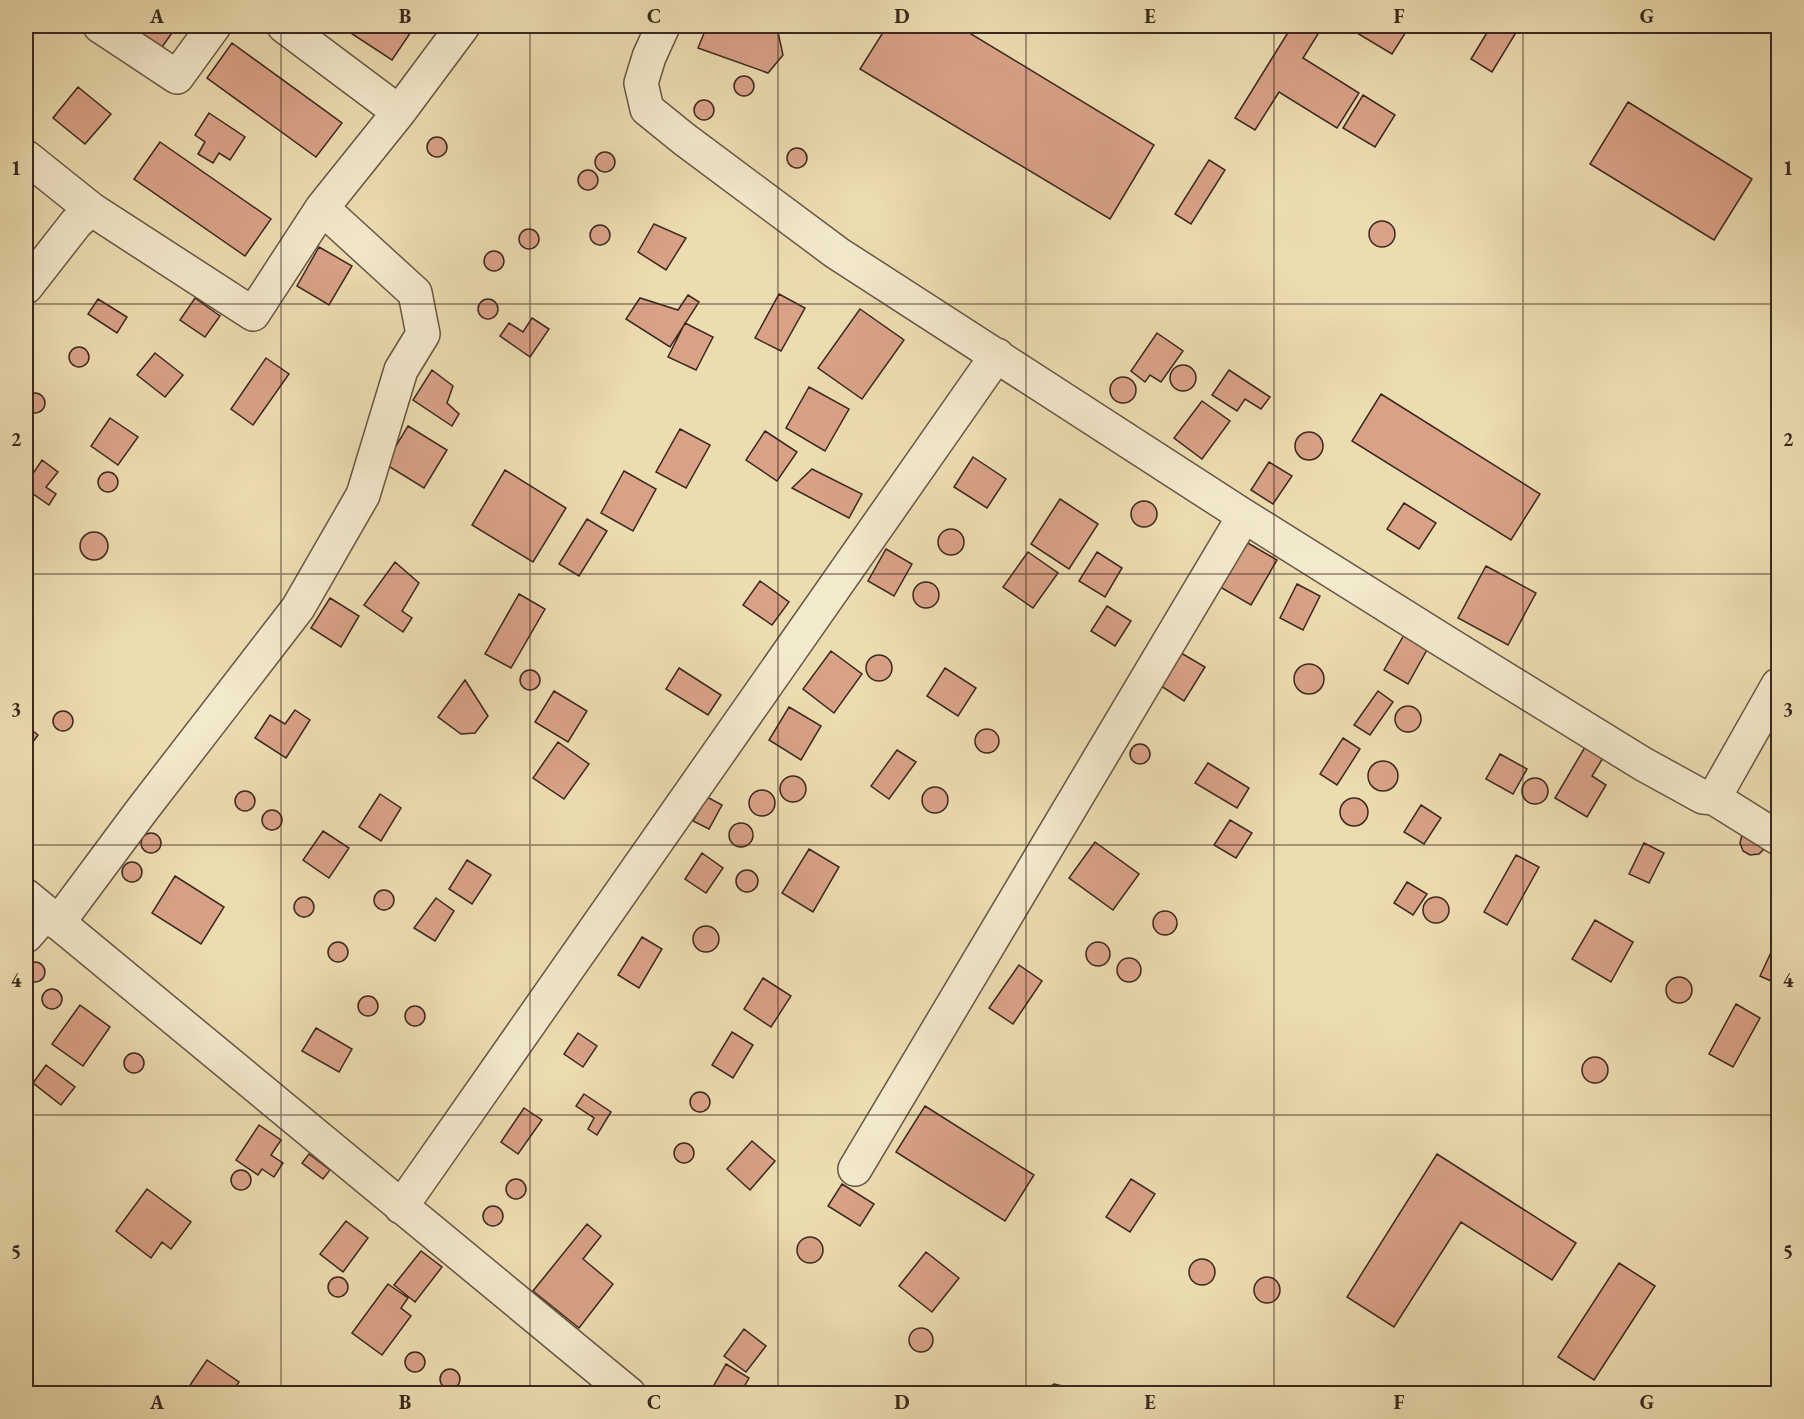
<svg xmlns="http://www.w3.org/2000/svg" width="1804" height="1419" font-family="'EB Garamond',serif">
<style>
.building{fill:#d9a287;stroke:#3b281f;stroke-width:1.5}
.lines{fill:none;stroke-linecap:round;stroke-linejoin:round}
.minor-casing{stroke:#675544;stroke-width:36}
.minor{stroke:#f3e9cc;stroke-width:33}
.grid{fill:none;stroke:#3b281f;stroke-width:1.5;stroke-opacity:0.55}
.neatline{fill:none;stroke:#3b281f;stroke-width:2}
.grid-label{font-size:20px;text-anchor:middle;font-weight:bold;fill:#3b281f}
</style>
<rect width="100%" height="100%" fill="#ecddb1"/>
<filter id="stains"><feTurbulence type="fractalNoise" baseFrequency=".00333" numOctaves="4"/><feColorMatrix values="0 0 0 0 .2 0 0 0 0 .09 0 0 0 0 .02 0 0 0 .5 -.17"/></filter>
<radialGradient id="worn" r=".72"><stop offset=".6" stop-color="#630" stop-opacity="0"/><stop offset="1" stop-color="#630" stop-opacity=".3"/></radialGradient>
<path class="building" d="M130,26H177L162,47Z
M340,26H415L392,60Z
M707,26H761L778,32L783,55L768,73L698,48Z
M887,26H958L1154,145L1110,219L860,69Z
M1292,26H1323L1303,58L1359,93L1337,128L1279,92L1255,130L1235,118Z
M1355,26H1407L1409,27L1392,54L1357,33Z
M1491,26H1520L1492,72L1471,59Z
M232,43L342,123L316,157L207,78Z
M734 86a10 10 0 1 1 20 0a10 10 0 1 1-20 0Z
M78,87L111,114L85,144L53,118Z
M1363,95L1395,115L1375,147L1343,128Z
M694 110a10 10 0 1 1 20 0a10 10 0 1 1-20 0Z
M1628,102L1752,179L1714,240L1590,164Z
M209,113L245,137L230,160L219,153L213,163L198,154L205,142L195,135Z
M427 147a10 10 0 1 1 20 0a10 10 0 1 1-20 0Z
M160,142L271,219L245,256L134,179Z
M787 158a10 10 0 1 1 20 0a10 10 0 1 1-20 0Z
M595 162a10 10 0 1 1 20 0a10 10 0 1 1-20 0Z
M1209,160L1225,170L1191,224L1175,214Z
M578 180a10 10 0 1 1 20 0a10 10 0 1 1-20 0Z
M1369 234a13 13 0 1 1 26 0a13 13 0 1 1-26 0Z
M654,224L686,238L666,270L638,252Z
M590 235a10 10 0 1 1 20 0a10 10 0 1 1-20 0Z
M519 239a10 10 0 1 1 20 0a10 10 0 1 1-20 0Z
M319,247L352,266L329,305L297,286Z
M484 261a10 10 0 1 1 20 0a10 10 0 1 1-20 0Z
M779,294L805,308L781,351L755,338Z
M688,295L699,302L670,347L626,319L640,298L678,310Z
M195,298L220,316L205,337L180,320Z
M478 309a10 10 0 1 1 20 0a10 10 0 1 1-20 0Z
M98,299L127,317L117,333L88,314Z
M860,309L904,340L862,399L818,368Z
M532,318L549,329L530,357L500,336L509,323L523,332Z
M685,323L713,337L696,370L668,357Z
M1157,333L1183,351L1161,382L1150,375L1145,382L1131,371Z
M69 357a10 10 0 1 1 20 0a10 10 0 1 1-20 0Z
M155,353L183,375L165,397L137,375Z
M266,358L289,374L253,425L231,409Z
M1170 378a13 13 0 1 1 26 0a13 13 0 1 1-26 0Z
M432,370L453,386L447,403L459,414L452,426L413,400Z
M1229,370L1270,397L1261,409L1245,399L1237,411L1212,395Z
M1110 390a13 13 0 1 1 26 0a13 13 0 1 1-26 0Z
M809,387L849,409L825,451L786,428Z
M25 403a10 10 0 1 1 20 0a10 10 0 1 1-20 0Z
M1381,394L1540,494L1511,540L1352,441Z
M1202,401L1230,421L1202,459L1174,438Z
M110,418L138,437L118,465L91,446Z
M408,426L447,450L424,488L385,464Z
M680,429L710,445L686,488L656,472Z
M765,431L797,452L777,481L746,460Z
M1295 446a14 14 0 1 1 28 0a14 14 0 1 1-28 0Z
M973,457L1006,479L987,508L954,487Z
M42,460L58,472L46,487L56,494L49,505L26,489V484Z
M1269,462L1292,476L1273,504L1251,490Z
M812,469L862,494L849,518L792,488Z
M505,470L566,508L533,562L472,525Z
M624,471L656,489L633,531L601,513Z
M98 482a10 10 0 1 1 20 0a10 10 0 1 1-20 0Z
M1060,499L1098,524L1069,569L1031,544Z
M1131 514a13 13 0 1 1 26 0a13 13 0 1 1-26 0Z
M1404,503L1436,523L1419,549L1387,529Z
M587,519L607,531L579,576L559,564Z
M938 542a13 13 0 1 1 26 0a13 13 0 1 1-26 0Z
M80 546a14 14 0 1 1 28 0a14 14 0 1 1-28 0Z
M1241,539L1277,560L1251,605L1215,584Z
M886,549L912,564L894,596L868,581Z
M1028,552L1058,573L1033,608L1003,587Z
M1097,552L1122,568L1105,597L1079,581Z
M395,562L419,583L402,611L412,618L403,632L364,605Z
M1486,566L1536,593L1508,645L1458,618Z
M760,581L789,602L772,625L743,605Z
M913 595a13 13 0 1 1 26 0a13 13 0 1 1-26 0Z
M1297,584L1320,596L1303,630L1280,618Z
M519,594L545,609L511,668L485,654Z
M330,598L359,616L341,647L311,628Z
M1107,606L1131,621L1115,646L1091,631Z
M1404,635L1428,648L1408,684L1384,670Z
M831,651L862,674L834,713L803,689Z
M1181,653L1205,667L1184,701L1161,686Z
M866 668a13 13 0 1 1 26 0a13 13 0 1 1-26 0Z
M1294 679a15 15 0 1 1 30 0a15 15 0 1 1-30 0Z
M679,668L721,695L708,715L666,689Z
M945,668L976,688L958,716L927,696Z
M520 680a10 10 0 1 1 20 0a10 10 0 1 1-20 0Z
M465,680L488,716L475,733L461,734L438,717Z
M554,691L587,711L568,742L535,722Z
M1378,691L1393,702L1370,735L1354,725Z
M1395 719a13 13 0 1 1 26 0a13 13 0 1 1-26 0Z
M789,707L821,726L801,760L769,740Z
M295,710L310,720L286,758L255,738L270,715L285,724Z
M53 721a10 10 0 1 1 20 0a10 10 0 1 1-20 0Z
M26,725L38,735L26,751Z
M975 741a12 12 0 1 1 24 0a12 12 0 1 1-24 0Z
M1343,738L1360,749L1337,785L1320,774Z
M558,742L589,764L564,799L533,778Z
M1588,742L1606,753L1592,776L1606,785L1587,817L1555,798Z
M1130 754a10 10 0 1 1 20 0a10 10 0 1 1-20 0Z
M897,750L916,762L889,799L871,786Z
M1500,754L1527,769L1513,794L1486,779Z
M1368 776a15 15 0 1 1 30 0a15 15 0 1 1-30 0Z
M1208,763L1249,788L1237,808L1195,783Z
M780 789a13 13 0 1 1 26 0a13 13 0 1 1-26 0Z
M1522 791a13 13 0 1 1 26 0a13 13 0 1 1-26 0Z
M922 800a13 13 0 1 1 26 0a13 13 0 1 1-26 0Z
M749 803a13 13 0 1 1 26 0a13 13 0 1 1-26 0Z
M235 801a10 10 0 1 1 20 0a10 10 0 1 1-20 0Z
M380,794L401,808L381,841L359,827Z
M707,797L722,805L709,829L693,821Z
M1340 812a14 14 0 1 1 28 0a14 14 0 1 1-28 0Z
M1421,805L1441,818L1424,844L1404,832Z
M262 820a10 10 0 1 1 20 0a10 10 0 1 1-20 0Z
M1230,820L1252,833L1236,858L1214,845Z
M729 835a12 12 0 1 1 24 0a12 12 0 1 1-24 0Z
M323,831L349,848L329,878L303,860Z
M1745,832L1765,848L1759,854L1750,855L1743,851L1740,843L1742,835Z
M141 843a10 10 0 1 1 20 0a10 10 0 1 1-20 0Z
M1095,842L1139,874L1113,910L1069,878Z
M1644,843L1664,853L1649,883L1629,874Z
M809,849L839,867L813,912L782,893Z
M702,853L723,868L706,893L685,879Z
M1516,855L1539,867L1507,925L1484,912Z
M467,860L491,875L472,904L449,889Z
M122 872a10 10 0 1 1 20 0a10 10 0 1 1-20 0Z
M736 881a11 11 0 1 1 22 0a11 11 0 1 1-22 0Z
M175,876L224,907L201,944L152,913Z
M1407,882L1427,894L1413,915L1394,903Z
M374 900a10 10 0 1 1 20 0a10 10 0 1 1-20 0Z
M294 907a10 10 0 1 1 20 0a10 10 0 1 1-20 0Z
M1423 910a13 13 0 1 1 26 0a13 13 0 1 1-26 0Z
M436,898L454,911L435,941L414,928Z
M1153 923a12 12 0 1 1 24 0a12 12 0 1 1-24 0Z
M1595,920L1633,942L1611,982L1572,959Z
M693 939a13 13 0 1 1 26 0a13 13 0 1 1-26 0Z
M642,937L662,949L639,988L618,975Z
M328 952a10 10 0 1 1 20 0a10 10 0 1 1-20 0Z
M1086 954a12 12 0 1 1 24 0a12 12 0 1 1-24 0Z
M1774,946L1778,948V984L1760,976Z
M1117 970a12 12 0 1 1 24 0a12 12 0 1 1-24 0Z
M25 972a10 10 0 1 1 20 0a10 10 0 1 1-20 0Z
M1019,965L1042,981L1013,1024L989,1008Z
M1666 990a13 13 0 1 1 26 0a13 13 0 1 1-26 0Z
M763,978L791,996L771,1027L744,1009Z
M42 999a10 10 0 1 1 20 0a10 10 0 1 1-20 0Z
M358 1006a10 10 0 1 1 20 0a10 10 0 1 1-20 0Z
M1736,1004L1760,1018L1733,1067L1709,1054Z
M80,1005L110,1027L83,1066L52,1044Z
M405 1016a10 10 0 1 1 20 0a10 10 0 1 1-20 0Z
M316,1028L352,1049L339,1072L302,1051Z
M732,1032L753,1045L733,1078L712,1065Z
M578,1033L597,1046L583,1067L564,1054Z
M124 1063a10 10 0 1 1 20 0a10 10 0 1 1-20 0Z
M1582 1070a13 13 0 1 1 26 0a13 13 0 1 1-26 0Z
M46,1065L75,1087L61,1105L33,1083Z
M690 1102a10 10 0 1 1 20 0a10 10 0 1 1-20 0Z
M584,1094L611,1112L597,1135L588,1129L594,1118L576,1106Z
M925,1106L1034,1175L1005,1221L896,1152Z
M524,1108L542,1120L518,1154L501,1142Z
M259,1125L281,1140L271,1155L283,1163L274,1177L262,1169L258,1175L236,1160Z
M752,1141L775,1161L750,1190L727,1169Z
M674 1153a10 10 0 1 1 20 0a10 10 0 1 1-20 0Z
M309,1154L330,1170L323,1179L302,1163Z
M1437,1154L1576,1243L1552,1280L1461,1222L1394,1327L1347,1297Z
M231 1180a10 10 0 1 1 20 0a10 10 0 1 1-20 0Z
M506 1189a10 10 0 1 1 20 0a10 10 0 1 1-20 0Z
M1131,1179L1155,1194L1130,1232L1106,1217Z
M842,1184L874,1204L860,1226L828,1206Z
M147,1189L191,1222L171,1249L162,1242L151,1258L116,1231Z
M483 1216a10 10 0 1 1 20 0a10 10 0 1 1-20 0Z
M346,1221L368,1238L343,1272L320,1254Z
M587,1224L601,1236L583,1259L613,1284L579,1328L533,1291Z
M797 1250a13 13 0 1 1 26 0a13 13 0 1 1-26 0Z
M421,1251L442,1267L415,1302L394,1285Z
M926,1252L959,1278L932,1312L899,1286Z
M1189 1272a13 13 0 1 1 26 0a13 13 0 1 1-26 0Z
M1619,1263L1655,1286L1594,1380L1558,1357Z
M328 1287a10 10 0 1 1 20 0a10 10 0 1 1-20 0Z
M1254 1290a13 13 0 1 1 26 0a13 13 0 1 1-26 0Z
M388,1284L408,1298L401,1308L411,1316L382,1355L352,1333Z
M909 1340a12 12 0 1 1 24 0a12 12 0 1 1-24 0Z
M744,1329L766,1346L746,1372L724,1356Z
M405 1362a10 10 0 1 1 20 0a10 10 0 1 1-20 0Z
M207,1360L239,1382L231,1394H184Z
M726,1364L749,1378L740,1394H709Z
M440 1379a10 10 0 1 1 20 0a10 10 0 1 1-20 0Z
M1054,1384L1062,1386L1067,1394H1046L1048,1388Z"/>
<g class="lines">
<defs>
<path id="minor" d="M100,26L177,77L214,26
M284,26L399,112
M663,26L649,57L641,83L647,109L684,139L837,253L1244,516L1442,640L1643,764L1703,797L1714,798L1778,838
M26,157L91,209L76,223L26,287
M91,209L253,314L322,208
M1714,798L1778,685
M26,896L629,1394
M58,923L142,810L298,608L363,495L401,370L423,334L415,293L322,208L399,112L463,26
M26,936L46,913
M855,1169L1244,516
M401,1207L997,355"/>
</defs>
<use href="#minor" class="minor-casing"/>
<use href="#minor" class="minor"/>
</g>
<path class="grid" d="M281,26V1394M530,26V1394M778,26V1394M1026,26V1394M1274,26V1394M1523,26V1394M26,304H1778M26,574H1778M26,845H1778M26,1115H1778"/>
<rect width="1804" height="1419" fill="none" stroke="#ecddb1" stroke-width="66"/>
<rect x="33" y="33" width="1738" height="1353" class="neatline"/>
<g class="grid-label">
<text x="157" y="23">A</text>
<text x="405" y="23">B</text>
<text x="654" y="23">C</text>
<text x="902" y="23">D</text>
<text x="1150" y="23">E</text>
<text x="1399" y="23">F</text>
<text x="1647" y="23">G</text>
<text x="16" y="175">1</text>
<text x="1788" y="175">1</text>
<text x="16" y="446">2</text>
<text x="1788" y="446">2</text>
<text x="16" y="716">3</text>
<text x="1788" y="716">3</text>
<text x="16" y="987">4</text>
<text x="1788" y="987">4</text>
<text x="16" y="1258">5</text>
<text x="1788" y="1258">5</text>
<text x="157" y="1409">A</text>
<text x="405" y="1409">B</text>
<text x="654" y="1409">C</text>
<text x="902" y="1409">D</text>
<text x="1150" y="1409">E</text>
<text x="1399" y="1409">F</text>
<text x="1647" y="1409">G</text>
</g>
<rect width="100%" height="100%" filter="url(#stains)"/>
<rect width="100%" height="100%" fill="url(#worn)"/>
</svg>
